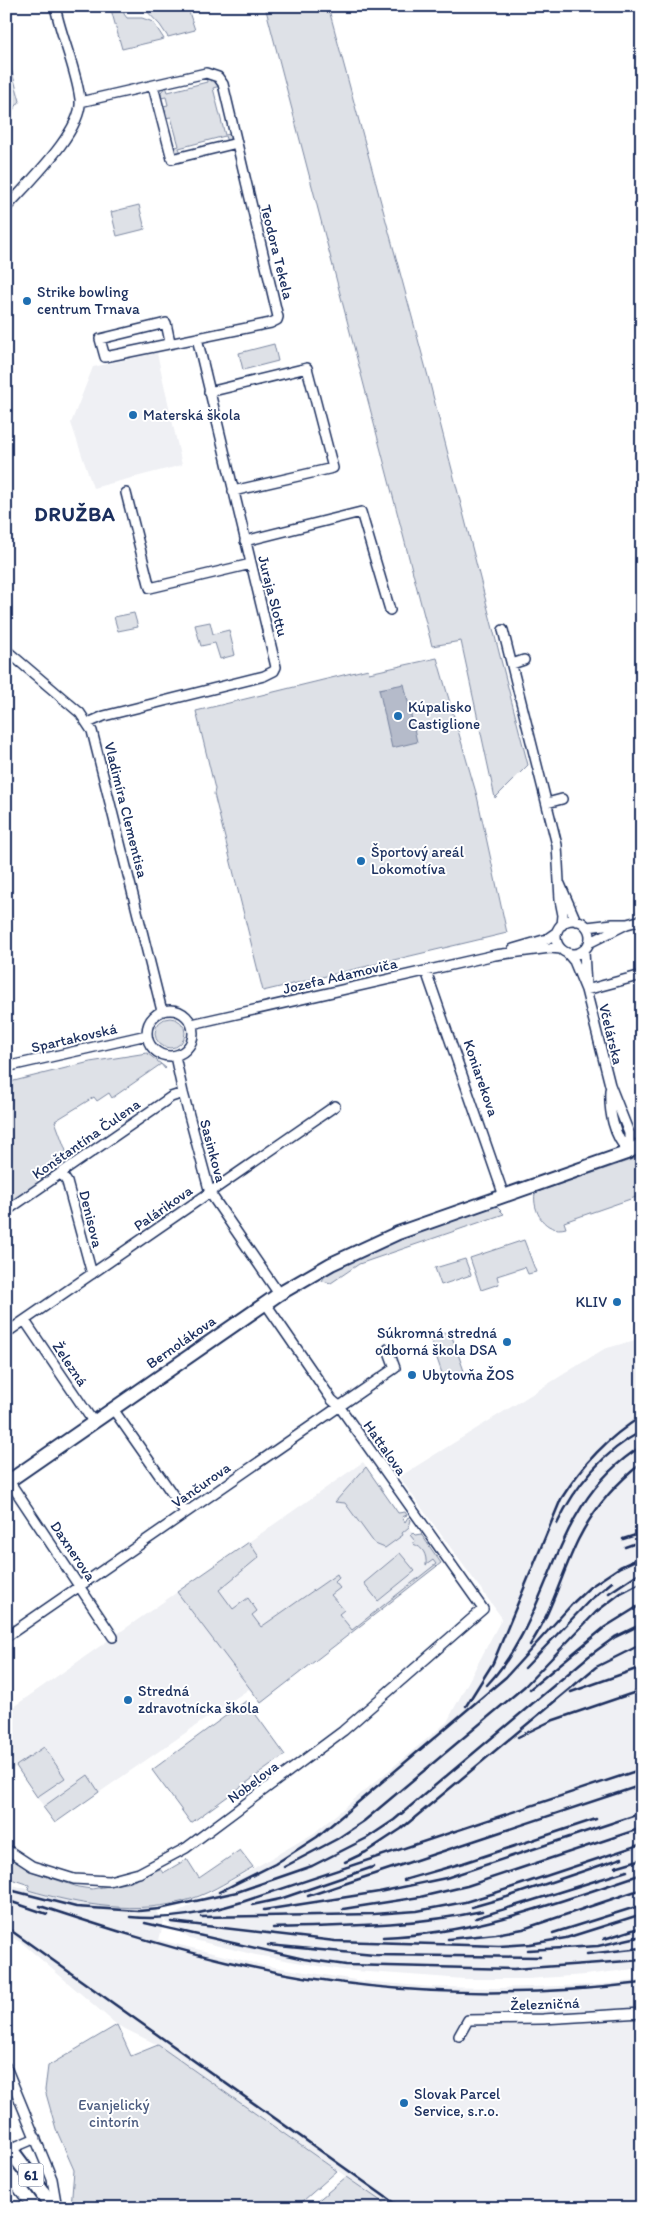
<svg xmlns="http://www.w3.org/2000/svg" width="648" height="2214" font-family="Itim,sans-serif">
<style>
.built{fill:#eff0f4}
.green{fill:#dee1e7;stroke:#7c88a2}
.water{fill:#b5bbca;stroke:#77839f}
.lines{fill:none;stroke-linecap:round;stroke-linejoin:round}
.street-casing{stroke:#1b2f5e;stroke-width:12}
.secondary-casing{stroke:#1b2f5e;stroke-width:16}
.primary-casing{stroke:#1b2f5e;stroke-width:18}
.street{stroke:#fff;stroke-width:9}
.secondary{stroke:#fff;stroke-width:12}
.primary{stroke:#fff;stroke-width:14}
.rail{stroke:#1b2f5e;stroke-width:2.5}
.poi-dot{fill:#1f6fb2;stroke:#fff;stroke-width:2}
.labels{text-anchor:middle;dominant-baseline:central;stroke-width:4;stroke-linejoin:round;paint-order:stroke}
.shield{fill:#fff;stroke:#5f6d8e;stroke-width:1}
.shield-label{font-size:14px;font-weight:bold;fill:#1b2f5e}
.street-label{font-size:15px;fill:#1b2f5e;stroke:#fff}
.poi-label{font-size:15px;fill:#1b2f5e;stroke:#fff;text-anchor:start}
.park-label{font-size:15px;fill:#4c5c80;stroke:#fff}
.district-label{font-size:20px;font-weight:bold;letter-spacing:1px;fill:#1b2f5e;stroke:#fff}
</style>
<rect width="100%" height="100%" fill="#fff"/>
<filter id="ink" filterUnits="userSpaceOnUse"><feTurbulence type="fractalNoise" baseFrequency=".02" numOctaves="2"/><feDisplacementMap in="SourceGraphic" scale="10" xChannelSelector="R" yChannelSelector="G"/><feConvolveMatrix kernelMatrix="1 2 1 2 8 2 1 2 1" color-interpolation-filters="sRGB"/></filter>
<g filter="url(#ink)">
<path class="built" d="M157,353L182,465L93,488L71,423L93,367Z
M642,1338V1968L585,1975L528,1979H464L342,1970L256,1955L190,1939L164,1921L159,1940L262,1965L362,1981L431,1987L496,1988L594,1985L642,1980V2208H391L158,2045L117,2025L22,1943L6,1934V1883L56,1898L122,1907L151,1906L164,1921L314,1833L447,1722L502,1618L399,1477L604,1349Z
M363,1462L403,1519L415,1535L421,1534L441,1563L261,1703L249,1689L55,1823L16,1766L13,1769L6,1759V1712Z"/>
<path class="green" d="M110,6H124V14L127,18H142L153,22L164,39L122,49Z
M142,6H187L195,30L168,37L160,25Z
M265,6H328L429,380L528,765L495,798L461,641L432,646Z
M6,51L20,101L6,119Z
M206,76L214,79L220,86L213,88L225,135L231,134V137L227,142L225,136L179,148L181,153L177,154L173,148L179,146L171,117L165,118L163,106L168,105L166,97L161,98V92L166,86L168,92L207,82Z
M139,205L145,229L117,236L111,212Z
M274,344L278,361L243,370L239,353Z
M134,613L138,627L118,631L114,617Z
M210,622L213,634L229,630L235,655L220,659L215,643L201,646L195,625Z
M437,658L477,796L507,933L263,991L214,794L215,789L196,711L368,669L369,673Z
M155 1033a15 15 0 1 1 30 0a15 15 0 1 1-30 0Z
M147,1053L166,1068L165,1069L161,1064L112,1098L109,1093L97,1101L94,1097L55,1121L70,1162L6,1206V1083L90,1062Z
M642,1156V1195L564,1222L566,1228C545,1234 532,1211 535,1193Z
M495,1205L504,1214L359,1264L331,1283L322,1281L326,1273L382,1246Z
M524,1240L536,1272L528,1274L525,1267L497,1276L499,1284L481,1290L470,1258Z
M465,1259L471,1275L441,1285L435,1268Z
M450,1331L464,1371L444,1379L430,1338Z
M366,1467L398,1513L405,1512L407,1515L402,1517L405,1522L408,1517L411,1520L409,1527L402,1533L403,1535L385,1548L375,1544L345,1503L335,1502Z
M413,1533L415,1535L421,1534L441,1563L261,1703L177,1592L249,1542L259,1557L219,1590L233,1609L248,1598L257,1611L252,1615L261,1627L337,1574L339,1578L335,1582L340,1588L331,1595L344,1610L339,1614L352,1630L436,1564L433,1560L426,1565C427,1555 423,1547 413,1544L415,1541L410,1535Z
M400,1553L415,1571L378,1601L364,1583Z
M246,1701L285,1755L191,1823L152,1770Z
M44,1747L65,1778L37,1797L16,1766Z
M88,1775L99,1792L55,1823L43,1807Z
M240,1850L253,1867C233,1878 213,1892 191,1899C138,1916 80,1905 28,1890L29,1885L11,1879L9,1884L6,1883V1855L45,1876L78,1887L92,1889L131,1882L160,1869L163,1873L187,1859L199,1878Z
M117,2025L131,2056L158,2045L337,2171L295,2208H71L74,2170L56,2129L45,2090L48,2066Z
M346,2177L391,2208H309Z"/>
<path class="water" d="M404,684L417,742L392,748L379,689Z"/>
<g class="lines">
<defs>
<path id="street" d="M153,86L172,159L237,143
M80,102L206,73L218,77L223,84L278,317L277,320L271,323L105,357L100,339L166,323L170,342
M6,208C27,184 84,130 80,99C76,68 61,37 55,6
M209,392L307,368L333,468L233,491
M126,493L150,588L251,564
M245,541L361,512L390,610
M503,630L557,845L560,900L563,915L562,925
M6,650L80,713L92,731L162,1011
M512,664L524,660
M88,723L104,716L264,676L274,671L276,667L197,338
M547,803L562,799
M560,884L576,921
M556 937a17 17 0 1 1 34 0a17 17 0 1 1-34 0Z
M587,927L613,924H627L642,920
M589,943L627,924
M513,949L547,939L557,932
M584,951L586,987
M568,954L574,961L586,990L610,1085L629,1133V1152
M426,971L504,1196
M586,990L642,975
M147 1033a23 23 0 1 1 46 0a23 23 0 1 1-46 0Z
M192,1024L495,955L550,948L561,949
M175,1056L183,1093L210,1193L279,1294
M6,1067L147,1035
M610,1090C609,1111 613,1136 629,1152
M61,1173L67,1182L92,1274
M6,1211L171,1097L183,1093
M25,1321L94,1423
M6,1333L335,1106
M113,1409L185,1512
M9,1481L113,1637
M6,1637L395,1368L388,1349
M6,1849L32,1866L74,1879L109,1881L139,1873L186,1848L343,1731L483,1609L339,1406L332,1400L266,1304
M459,2036L468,2020L543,2019L642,2013
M6,2067L52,2179L57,2208
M10,2149L36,2138
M6,2190L20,2208"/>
<path id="secondary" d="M6,1483L279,1294L331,1264L398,1233L629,1152L642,1144"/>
<path id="primary" d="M6,2144L54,2208"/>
</defs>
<use href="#street" class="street-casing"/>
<use href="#secondary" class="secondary-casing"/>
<use href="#primary" class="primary-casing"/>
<use href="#street" class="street"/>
<use href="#secondary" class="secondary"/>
<use href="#primary" class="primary"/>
<path class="rail" d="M557,1524C575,1486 604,1451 642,1431
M623,1539L642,1533
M625,1547L642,1541
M609,1593L642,1571
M530,1645C552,1612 561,1575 578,1540C593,1510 616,1483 642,1463
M525,1668L589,1601L612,1582
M487,1685C556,1611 548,1504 642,1446
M530,1689L605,1627L642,1604
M571,1692L642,1667
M466,1706L493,1663L561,1499C583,1464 607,1438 642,1416
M518,1737L551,1721L642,1690
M345,1862L366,1852L401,1829L596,1667L642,1644
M284,1867L337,1839L364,1821L525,1686L596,1612L621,1593L642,1582
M615,1867L642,1859
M404,1880L463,1863L596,1819
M6,1889L76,1907L139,1911L159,1909L237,1892L312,1866L367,1838L394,1820L589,1656L615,1637L642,1624
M219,1892L275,1864L317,1837L506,1677L574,1602L590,1587L620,1567L642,1557
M308,1896L642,1785
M6,1900L47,1914
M252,1905L280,1899L373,1867
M40,1906C101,1926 162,1946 225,1961C361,1994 503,2000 642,1983
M472,1907L507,1897L622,1858
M343,1909L420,1897L467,1886L642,1828
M264,1910L379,1892L446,1878L642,1813
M130,1917C169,1921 205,1913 242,1902L642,1769
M201,1917L374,1914L417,1911L465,1902L495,1893L642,1844
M476,1918L627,1871
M172,1922L335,1941L499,1946L530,1944L566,1938L642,1914
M145,1923L304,1959L346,1965L514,1969L642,1960
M6,1927L401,2208
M273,1928C344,1926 413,1926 482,1911
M553,1933L642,1905
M383,1937C475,1934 555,1903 642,1874
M448,1939L496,1934L523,1929L642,1889
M604,1939L642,1927
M268,1945L374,1955L540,1957
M528,1950L598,1946L642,1936
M587,1954L642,1948"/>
</g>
</g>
<g class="poi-dot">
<circle cx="27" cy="301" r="5"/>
<circle cx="133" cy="415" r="5"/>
<circle cx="398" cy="716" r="5"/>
<circle cx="361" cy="861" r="5"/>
<circle cx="617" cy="1302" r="5"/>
<circle cx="507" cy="1342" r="5"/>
<circle cx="412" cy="1375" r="5"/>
<circle cx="128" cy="1700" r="5"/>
<circle cx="404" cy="2103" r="5"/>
</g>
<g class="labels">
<rect class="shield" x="18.5" y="2163.5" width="25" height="23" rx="4"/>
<g class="shield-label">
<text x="31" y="2175">61</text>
</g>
<g class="street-label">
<text transform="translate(277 252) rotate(76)">Teodora Tekela</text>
<text transform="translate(273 596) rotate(76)">Juraja Slottu</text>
<text transform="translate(126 810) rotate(76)">Vladimíra Clementisa</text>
<text transform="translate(340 976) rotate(-13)">Jozefa Adamoviča</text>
<text transform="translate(611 1034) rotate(76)">Včelárska</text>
<text transform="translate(74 1038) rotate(-13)">Spartakovská</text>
<text transform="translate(481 1078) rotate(71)">Koniarekova</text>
<text transform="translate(86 1139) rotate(-35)">Konštantína Čulena</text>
<text transform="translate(213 1151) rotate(75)">Sasinkova</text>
<text transform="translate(163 1208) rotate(-35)">Palárikova</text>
<text transform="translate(91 1219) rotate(76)">Denisova</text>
<text transform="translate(181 1342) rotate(-35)">Bernolákova</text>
<text transform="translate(70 1364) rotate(56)">Železná</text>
<text transform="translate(385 1448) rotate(55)">Hattalova</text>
<text transform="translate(201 1485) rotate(-35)">Vančurova</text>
<text transform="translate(73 1551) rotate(56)">Daxnerova</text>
<text transform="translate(253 1782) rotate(-37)">Nobelova</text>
<text transform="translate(545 2004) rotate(-2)">Železničná</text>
</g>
<g class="poi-label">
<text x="37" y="292">Strike bowling<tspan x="37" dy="17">centrum Trnava</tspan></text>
<text x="143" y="415">Materská škola</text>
<text x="408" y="707">Kúpalisko<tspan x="408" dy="17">Castiglione</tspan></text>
<text x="371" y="852">Športový areál<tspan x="371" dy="17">Lokomotíva</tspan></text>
<text x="607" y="1302" text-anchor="end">KLIV</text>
<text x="497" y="1333" text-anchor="end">Súkromná stredná<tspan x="497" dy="17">odborná škola DSA</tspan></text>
<text x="422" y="1375">Ubytovňa ŽOS</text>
<text x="138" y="1691">Stredná<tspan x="138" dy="17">zdravotnícka škola</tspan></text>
<text x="414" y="2094">Slovak Parcel<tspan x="414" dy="17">Service, s.r.o.</tspan></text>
</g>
<g class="park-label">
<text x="114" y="2105">Evanjelický<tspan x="114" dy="17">cintorín</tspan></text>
</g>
<g class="district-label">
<text x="75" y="514">DRUŽBA</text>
</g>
</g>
<rect width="648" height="2214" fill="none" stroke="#fff" stroke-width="25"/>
<rect x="12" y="12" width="623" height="2189" fill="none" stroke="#1b2f5e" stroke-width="2" filter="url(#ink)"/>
</svg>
